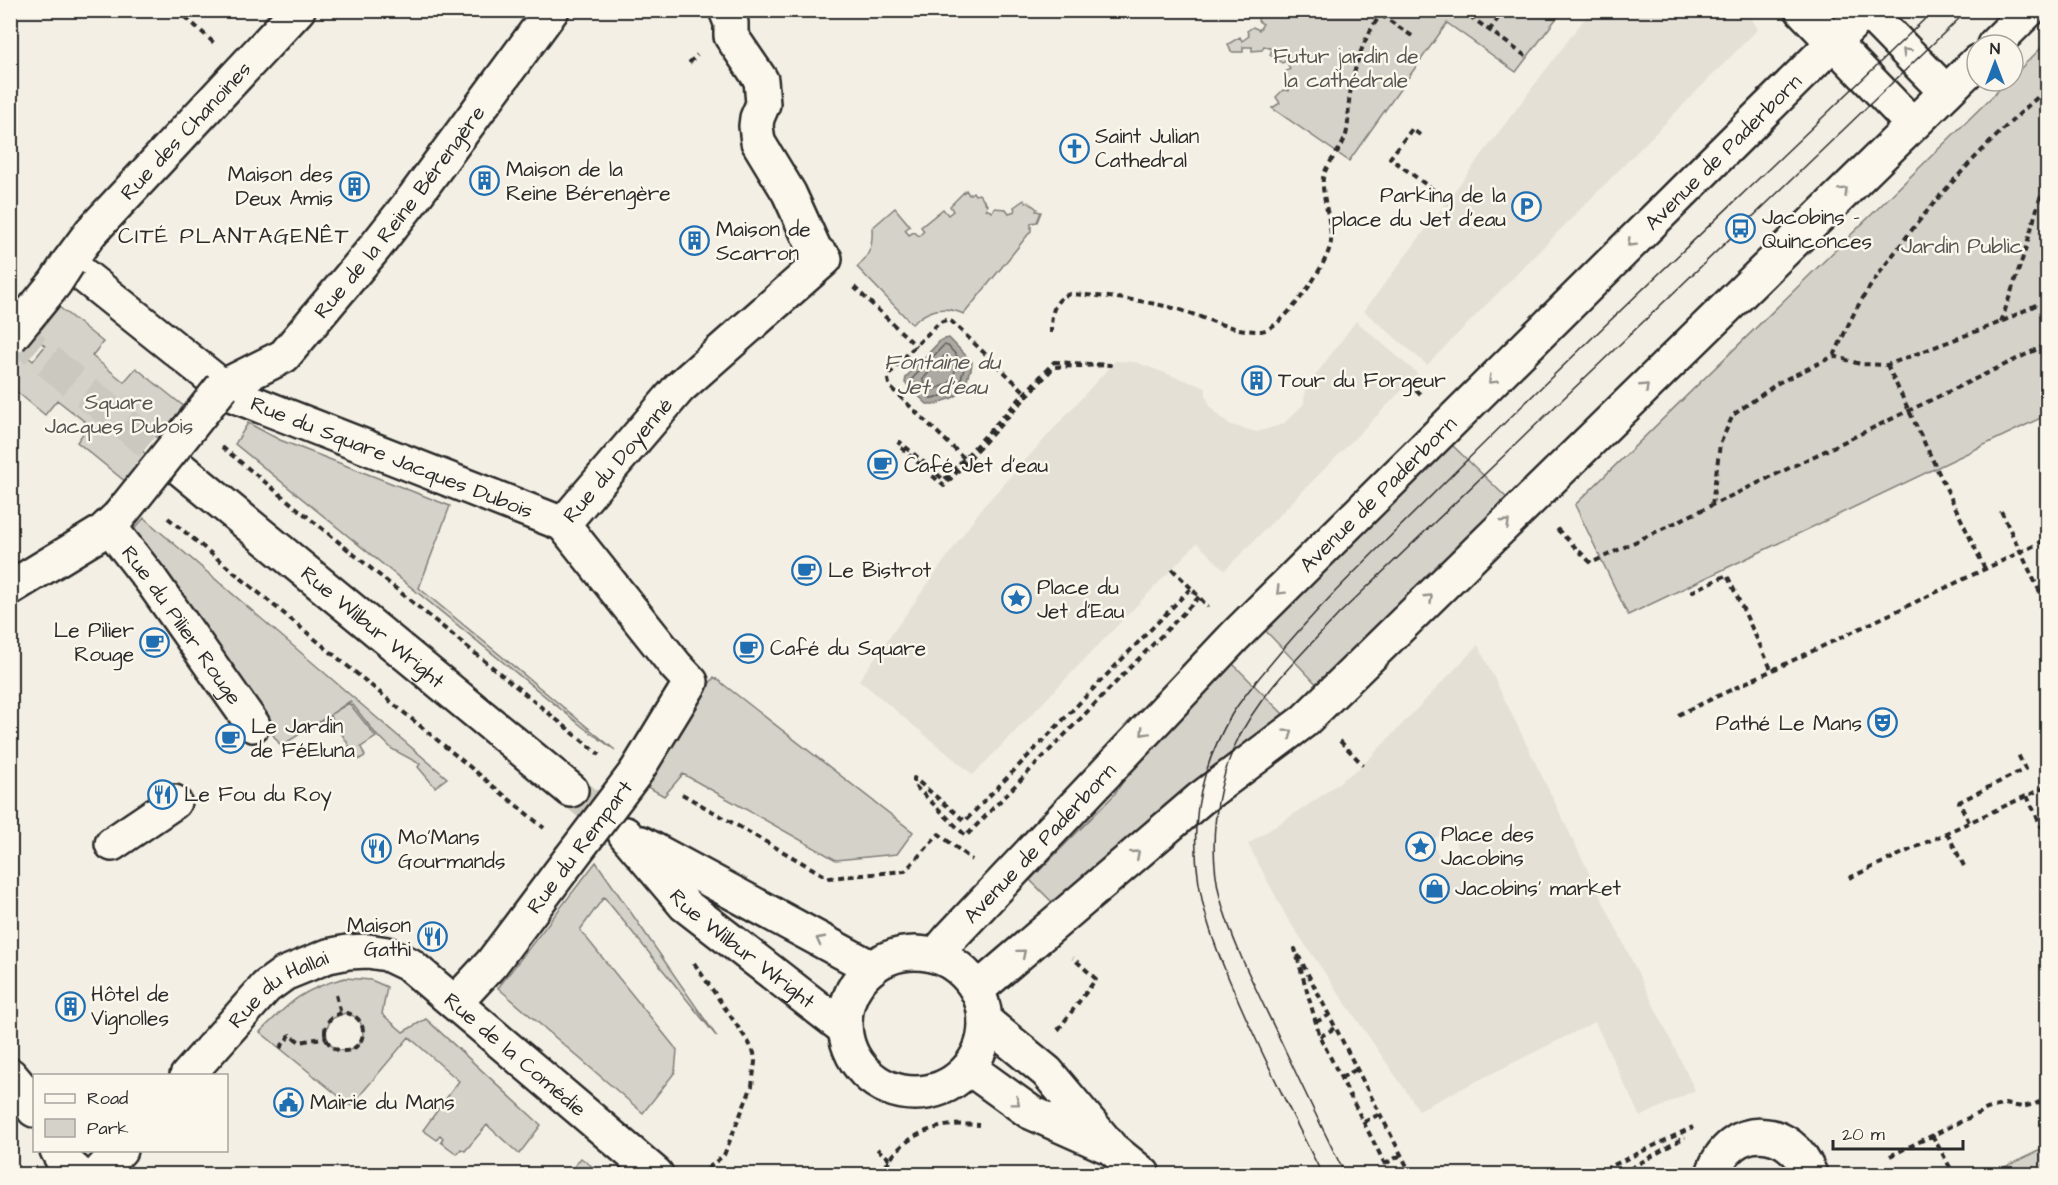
<svg xmlns="http://www.w3.org/2000/svg" width="2058" height="1185" font-family="'Architects Daughter',sans-serif">
<style>
.built{fill:#e4e0d6;fill-rule:evenodd}
.green{fill:#d5d2c9;stroke:#807e7a;stroke-width:1.5;fill-rule:evenodd}
.water{fill:#aca9a2;stroke:#787772;stroke-width:1.5}
.lines{fill:none;stroke-linecap:round;stroke-linejoin:round}
.shore{stroke:#5f5d5b;stroke-width:1.5}
.major-tunnel{stroke:#cbc8bf;stroke-width:33;stroke-dasharray:33 16;stroke-linecap:butt}
.minor-casing{stroke:#2b2b2b;stroke-width:38}
.major-casing{stroke:#2b2b2b;stroke-width:38}
.path{stroke:#2b2b2b;stroke-width:4;stroke-dasharray:6 4.5;stroke-linecap:butt}
.minor{stroke:#fbf7ec;stroke-width:33}
.major{stroke:#fbf7ec;stroke-width:33}
.tram{stroke:#2b2b2b;stroke-width:1.5}
.minor-bridge-casing{stroke:#2b2b2b;stroke-width:38;stroke-linecap:butt}
.minor-bridge{stroke:#fbf7ec;stroke-width:33}
.oneway{stroke:#93918c}
.labels{text-anchor:middle;dominant-baseline:central;stroke-width:5;stroke-linejoin:round;paint-order:stroke}
.park-label{font-size:21px;fill:#565552;stroke:#fbf7ec}
.street-label{font-size:21px;fill:#2b2b2b;stroke:#fbf7ec}
.poi-label{font-size:21px;fill:#2b2b2b;stroke:#fbf7ec;text-anchor:start}
.neighbourhood-label{font-size:22px;letter-spacing:1.5px;fill:#2b2b2b;stroke:#fbf7ec}
.water-label{font-size:22px;font-style:italic;fill:#585755;stroke:#fbf7ec}
</style>
<rect width="100%" height="100%" fill="#f3efe4"/>
<filter id="ink" filterUnits="userSpaceOnUse"><feTurbulence type="fractalNoise" baseFrequency=".0167" numOctaves="2"/><feDisplacementMap in="SourceGraphic" scale="12" xChannelSelector="R" yChannelSelector="G"/><feConvolveMatrix kernelMatrix="1 2 1 2 8 2 1 2 1" color-interpolation-filters="sRGB"/></filter>
<g filter="url(#ink)">
<path class="built" d="M1591,10L1747,11L1758,29L1427,365L1364,311Z
M1356,321L1418,374L1225,570L1197,543L973,775L859,680L982,508L1115,361L1135,362L1206,388V396L1210,406L1218,415L1231,425L1257,432L1283,424L1304,404L1305,389Z
M1478,645L1695,1090L1640,1117L1595,1022L1419,1110L1287,918L1248,844L1317,799L1363,765ZM1450,831L1459,849L1441,859L1431,840Z"/>
<path class="green" d="M1260,11V10L1562,11L1516,72L1447,23L1349,161L1272,108L1280,103L1276,97L1283,90L1289,91L1291,84L1286,81L1285,72L1290,69L1286,61L1282,63L1270,55L1272,49L1264,46L1262,50L1252,51V47H1243V52H1231L1228,44L1240,37L1242,41L1249,36L1247,31L1253,27L1259,30L1263,24L1258,21Z
M2047,42V415L1628,615L1575,505L2008,81H2013V76Z
M966,190L969,195L973,192L975,195L979,194L987,205L986,209L992,212L994,208L1006,209L1009,213L1015,211L1014,207L1024,200L1026,203L1028,202L1037,209L1036,211L1041,212L1037,222L1031,223V231L964,314C943,305 928,309 912,324L857,267C870,255 873,246 872,228L895,208L910,226L905,230L909,235L914,232L919,236L924,231L921,227L943,209L948,215L953,211L950,206Z
M59,307L103,342L92,356L124,382L136,368L186,408L160,440L149,431L137,446L148,456L127,483L77,442L89,425L57,400L45,415L11,387L10,367L22,352L33,361L45,346L35,337Z
M248,423L280,440L450,506L419,588L615,750L584,728L235,444Z
M1452,445L1511,502L1322,690L1263,628Z
M144,518L447,778L435,787L418,767L420,764L392,749L381,738H379L350,701L331,714L349,703L376,737L361,747L365,756L358,760L330,715L281,746L129,535Z
M1231,662L1283,714L1172,807L1145,823L1055,905L1030,880L1113,796L1131,770Z
M714,677L913,832L897,854L836,860L683,774L664,796L646,786L662,753Z
M596,862L717,1037L604,897L580,930L677,1050L675,1072L643,1113L498,988Z
M345,978L371,980L387,987L382,1014L403,1032L426,1019L541,1125L519,1154L487,1125L465,1151L461,1149L457,1154L441,1142L443,1138L440,1135L437,1140L423,1130L459,1081L409,1037L351,1106L260,1032C290,1002 302,989 345,978ZM345,1013C353,1015 360,1018 362,1027C370,1053 328,1062 326,1031L331,1019Z
M2047,1147V1174H1990Z
M581,1158L602,1174H568Z"/>
<path class="water" d="M949,338L972,362L971,370L969,372C967,383 963,393 952,398C946,401 943,400 938,404H927L905,383L906,377L941,340Z"/>
<g class="lines">
<path class="shore" d="M944,345L948,346L966,366C962,371 963,374 961,379C958,391 940,398 930,398L913,382L912,379Z
M944,356H948L956,365C953,385 950,384 932,390L923,382V379Z"/>
<path class="major-tunnel" d="M10,330L176,465
M571,790L621,831"/>
<defs>
<g id="minor">
<path id="s1" d="M298,10L91,232L68,263L233,395L563,524"/>
<path d="M1802,10L1912,124"/>
<path d="M1866,10L1946,92"/>
<path id="s2" d="M222,387L284,356L372,251L413,199L552,10"/>
<path id="s3" d="M109,526L151,580L253,725"/>
<path d="M10,588L102,532L119,516"/>
<path id="s4" d="M636,772L691,682L676,666L563,524L679,388L825,259L815,250L789,193L758,142L756,126L757,118L763,104L761,80L731,36V23L726,10"/>
<path d="M112,844L174,802"/>
<path d="M455,1003L492,963L570,859"/>
<path d="M10,1075L26,1094L34,1110"/>
<path id="s5" d="M187,1076L266,987L284,974L328,956L348,952L368,951L387,954L410,965L656,1174"/>
<path d="M57,1150L62,1159L79,1174"/>
<path d="M98,1174L120,1150"/>
</g>
<g id="major">
<path d="M1994,45L2029,10"/>
<path id="s6" d="M176,465L571,790"/>
<path id="s7" d="M625,834L685,905L845,1029"/>
<path d="M641,843L872,968"/>
<circle cx="915" cy="1023" r="70"/>
<path id="s8" d="M935,956L951,937L1236,635L1866,10"/>
<path d="M977,990L1200,799L1304,721L1977,62"/>
<path d="M985,1021L1047,1072L1111,1148L1143,1174"/>
<path d="M969,1068L1030,1112L1104,1145"/>
<path d="M1713,1174C1729,1121 1792,1124 1810,1174"/>
</g>
</defs>
<use href="#minor" class="minor-casing"/>
<use href="#major" class="major-casing"/>
<path class="path" d="M178,10L214,43
M1461,10L1527,57
M1381,15L1412,36
M1489,31L1504,10
M689,63L697,55
M1420,135L1412,129L1390,158L1447,200
M854,287L916,346
M2001,322L2025,251L2040,198L2048,177
M1051,333C1051,317 1052,299 1070,294C1103,296 1136,299 1169,307C1199,314 1229,332 1261,331C1283,330 1330,262 1331,241C1332,223 1321,194 1323,178C1326,163 1340,152 1345,138C1349,127 1348,114 1349,102C1352,73 1364,32 1385,10
M1834,356C1842,339 1849,322 1858,306C1873,280 1893,255 1911,231C1953,178 1997,133 2048,88
M1054,362L1110,365L1054,367L944,486L898,445L900,442L944,480Z
M1887,365L1985,569
M1408,383L1423,397
M222,447L600,755
M964,458L890,387C889,384 888,381 888,378C890,369 931,331 940,322L946,320L952,322L1026,393
M1712,505L1720,444L1733,415L1778,383L1834,356L1860,364L1887,365L2001,322L2048,299
M2001,511L2048,609
M168,518L544,828
M1557,529L1591,563L2048,344
M1172,569L1191,588
M1691,592L1727,575L1772,671
M1199,597L966,836L914,785V778L965,821L1191,588L1208,607
M1678,715L2048,539
M1340,741L1363,765
M682,794L829,878L905,871L939,834L972,860
M2027,796L2042,828
M1969,822L1959,802L2025,769L2017,752
M1947,833L1964,866
M1849,878L2048,786
M694,963L749,1043L754,1053L755,1062L752,1086L724,1155L701,1174
M336,995L341,1014
M325 1032a19 19 0 1 1 38 0a19 19 0 1 1-38 0Z
M1316,1022L1329,1015
M1058,1030L1096,979L1073,958
M1320,1037L1336,1027
M280,1048L290,1035L300,1042L327,1037
M1341,1078L1357,1069
M1364,1122L1380,1114
M1932,1135L1951,1169V1174
M877,1149L891,1160
M1890,1156L1987,1109L2005,1104L2022,1107L2035,1104L2048,1098
M1385,1164L1401,1155
M879,1174C887,1165 894,1152 903,1145C925,1126 952,1123 979,1125
M1390,1174L1320,1037L1295,949L1411,1174
M1595,1174L1693,1127
M1621,1174L1685,1137"/>
<use href="#minor" class="minor"/>
<use href="#major" class="major"/>
<path class="tram" d="M1322,1174C1296,1123 1271,1072 1247,1020C1218,955 1192,900 1196,827C1198,788 1212,748 1232,714C1244,695 1259,678 1273,661C1322,601 1379,548 1433,494C1597,329 1768,172 1934,10
M1345,1174C1322,1128 1300,1082 1278,1035C1258,993 1231,941 1220,897C1208,847 1215,792 1235,745C1258,695 1302,654 1339,614L1968,10"/>
<defs>
<path id="minor-bridge" d="M10,338L55,283L68,263
M119,516L222,387
M570,859L636,772"/>
</defs>
<use href="#minor-bridge" class="minor-bridge-casing"/>
<use href="#minor-bridge" class="minor-bridge"/>
</g>
<defs><path id="oneway-chevron" d="M-2-3.5L2.5 0L-2 3.5" fill="none" stroke-width="1.6" stroke-linecap="round" stroke-linejoin="round" transform="scale(1.5)"/></defs>
<g class="oneway">
<use href="#oneway-chevron" transform="translate(1906 52) rotate(-135)"/>
<use href="#oneway-chevron" transform="translate(1844 191) rotate(-45)"/>
<use href="#oneway-chevron" transform="translate(1631 243) rotate(135)"/>
<use href="#oneway-chevron" transform="translate(1492 380) rotate(135)"/>
<use href="#oneway-chevron" transform="translate(1645 387) rotate(-44)"/>
<use href="#oneway-chevron" transform="translate(1506 523) rotate(-44)"/>
<use href="#oneway-chevron" transform="translate(1280 591) rotate(135)"/>
<use href="#oneway-chevron" transform="translate(1429 598) rotate(-44)"/>
<use href="#oneway-chevron" transform="translate(1144 732) rotate(133)"/>
<use href="#oneway-chevron" transform="translate(1289 733) rotate(-37)"/>
<use href="#oneway-chevron" transform="translate(1136 854) rotate(-41)"/>
<use href="#oneway-chevron" transform="translate(820 940) rotate(-152)"/>
<use href="#oneway-chevron" transform="translate(1022 953) rotate(-40)"/>
<use href="#oneway-chevron" transform="translate(1016 1102) rotate(37)"/>
</g>
</g>
<defs>
<symbol id="church-ring" viewBox="-11 -11 22 22"><circle r="9.5" fill="#fbf7ec" stroke="#1f6fb2" stroke-width="1.5"/><path d="M-1.2-6h2.4v3.5h3.3v2.4h-3.3V6h-2.4V-.1h-3.3v-2.4h3.3Z" fill="#1f6fb2"/></symbol>
<symbol id="building-ring" viewBox="-11 -11 22 22"><circle r="9.5" fill="#fbf7ec" stroke="#1f6fb2" stroke-width="1.5"/><path d="M-4-6H4V6H1V3H-1V6H-4ZM-2.5-4.3h1.7v1.8h-1.7ZM.8-4.3h1.7v1.8H.8ZM-2.5-1h1.7V.8h-1.7ZM.8-1h1.7V.8H.8Z" fill="#1f6fb2"/></symbol>
<symbol id="parking-ring" viewBox="-11 -11 22 22"><circle r="9.5" fill="#fbf7ec" stroke="#1f6fb2" stroke-width="1.5"/><path d="M-3.5-5.5H1a3.5 3.5 0 0 1 0 7H-1V5.5H-3.5ZM-1-3.4V-.6H.8a1.4 1.4 0 0 0 0-2.8Z" fill="#1f6fb2"/></symbol>
<symbol id="bus-ring" viewBox="-11 -11 22 22"><circle r="9.5" fill="#fbf7ec" stroke="#1f6fb2" stroke-width="1.5"/><path d="M-5-6H5V4H4V6H2V4H-2V6H-4V4H-5ZM-3.5-4V0h7V-4ZM-3.5 1.2v1.5H-2V1.2ZM2 1.2v1.5H3.5V1.2Z" fill="#1f6fb2"/></symbol>
<symbol id="cafe-ring" viewBox="-11 -11 22 22"><circle r="9.5" fill="#fbf7ec" stroke="#1f6fb2" stroke-width="1.5"/><path d="M-5.5-4.5H6V0H3Q3 3.5 0 3.5H-2.5Q-5.5 3.5-5.5 0ZM3-3.2v2h1.7v-2ZM-6 4.5H4V6H-6Z" fill="#1f6fb2"/></symbol>
<symbol id="sight-ring" viewBox="-11 -11 22 22"><circle r="9.5" fill="#fbf7ec" stroke="#1f6fb2" stroke-width="1.5"/><path d="M0-6L1.8-2.2L6-1.7L2.9 1.2L3.7 5.4L0 3.3L-3.7 5.4L-2.9 1.2L-6-1.7L-1.8-2.2Z" fill="#1f6fb2"/></symbol>
<symbol id="theatre-ring" viewBox="-11 -11 22 22"><circle r="9.5" fill="#fbf7ec" stroke="#1f6fb2" stroke-width="1.5"/><path d="M-5-5.5Q0-4 5-5.5V0Q5 5 0 6Q-5 5-5 0ZM-3.3-2.5H-1v1.5H-3.3ZM1-2.5H3.3v1.5H1ZM-2.8 1Q0 5.5 2.8 1Z" fill="#1f6fb2"/></symbol>
<symbol id="restaurant-ring" viewBox="-11 -11 22 22"><circle r="9.5" fill="#fbf7ec" stroke="#1f6fb2" stroke-width="1.5"/><path d="M-5-6h1v4h1v-4h1v4h1v-4h1v5L-1.5 .5V6h-2V.5L-5-1ZM5-6V6H3V1.5H1.5Q1.5-4 5-6Z" fill="#1f6fb2"/></symbol>
<symbol id="shop-ring" viewBox="-11 -11 22 22"><circle r="9.5" fill="#fbf7ec" stroke="#1f6fb2" stroke-width="1.5"/><path d="M-5-2.5h2.3a2.7 3.5 0 0 1 5.4 0H5L5.5 6h-11ZM-1.5-2.5h3a1.5 2.3 0 0 0-3 0Z" fill="#1f6fb2"/></symbol>
<symbol id="civic-ring" viewBox="-11 -11 22 22"><circle r="9.5" fill="#fbf7ec" stroke="#1f6fb2" stroke-width="1.5"/><path d="M-.6-6.5H3V-4.5H.6V-3L4-1V1h2V6H-6V1h2V-1L-.6-3ZM-1.2 2.5V6h2.4V2.5Z" fill="#1f6fb2"/></symbol>
</defs>
<g fill-rule="evenodd">
<use href="#church-ring" x="1058" y="132" width="33" height="33"/>
<use href="#building-ring" x="468" y="164" width="33" height="33"/>
<use href="#building-ring" x="338" y="170" width="33" height="33"/>
<use href="#parking-ring" x="1510" y="190" width="33" height="33"/>
<use href="#bus-ring" x="1724" y="212" width="33" height="33"/>
<use href="#building-ring" x="678" y="224" width="33" height="33"/>
<use href="#building-ring" x="1240" y="364" width="33" height="33"/>
<use href="#cafe-ring" x="866" y="448" width="33" height="33"/>
<use href="#cafe-ring" x="790" y="554" width="33" height="33"/>
<use href="#sight-ring" x="1000" y="582" width="33" height="33"/>
<use href="#cafe-ring" x="138" y="626" width="33" height="33"/>
<use href="#cafe-ring" x="732" y="632" width="33" height="33"/>
<use href="#theatre-ring" x="1866" y="706" width="33" height="33"/>
<use href="#cafe-ring" x="214" y="722" width="33" height="33"/>
<use href="#restaurant-ring" x="146" y="778" width="33" height="33"/>
<use href="#sight-ring" x="1404" y="830" width="33" height="33"/>
<use href="#restaurant-ring" x="360" y="832" width="33" height="33"/>
<use href="#shop-ring" x="1418" y="872" width="33" height="33"/>
<use href="#restaurant-ring" x="416" y="920" width="33" height="33"/>
<use href="#building-ring" x="54" y="990" width="33" height="33"/>
<use href="#civic-ring" x="272" y="1086" width="33" height="33"/>
</g>
<g class="labels">
<g class="park-label">
<text x="1346" y="56">Futur jardin de<tspan x="1346" dy="24">la cathédrale</tspan></text>
<text x="1962" y="246">Jardin Public</text>
<text x="119" y="402">Square<tspan x="119" dy="24">Jacques Dubois</tspan></text>
</g>
<g class="street-label">
<text transform="translate(186 131) rotate(-47)">Rue des Chanoines</text>
<text stroke="none"><textPath href="#s8" startOffset="1126">Avenue de Paderborn</textPath></text>
<text stroke="none"><textPath href="#s2" startOffset="254">Rue de la Reine Bérengère</textPath></text>
<text stroke="none"><textPath href="#s1" startOffset="724">Rue du Square Jacques Dubois</textPath></text>
<text stroke="none"><textPath href="#s4" startOffset="393">Rue du Doyenné</textPath></text>
<text stroke="none"><textPath href="#s8" startOffset="640">Avenue de Paderborn</textPath></text>
<text stroke="none"><textPath href="#s3" startOffset="123">Rue du Pilier Rouge</textPath></text>
<text stroke="none"><textPath href="#s6" startOffset="255">Rue Wilbur Wright</textPath></text>
<text stroke="none"><textPath href="#s8" startOffset="154">Avenue de Paderborn</textPath></text>
<text transform="translate(580 847) rotate(-53)">Rue du Rempart</text>
<text stroke="none"><textPath href="#s7" startOffset="165">Rue Wilbur Wright</textPath></text>
<text stroke="none"><textPath href="#s5" startOffset="128">Rue du Hallai</textPath></text>
<text stroke="none"><textPath href="#s5" startOffset="412">Rue de la Comédie</textPath></text>
</g>
<g class="poi-label">
<text x="1095" y="136">Saint Julian<tspan x="1095" dy="24">Cathedral</tspan></text>
<text x="506" y="169">Maison de la<tspan x="506" dy="24">Reine Bérengère</tspan></text>
<text x="333" y="174" text-anchor="end">Maison des<tspan x="333" dy="24">Deux Amis</tspan></text>
<text x="1506" y="195" text-anchor="end">Parking de la<tspan x="1506" dy="24">place du Jet d'eau</tspan></text>
<text x="1762" y="217">Jacobins -<tspan x="1762" dy="24">Quinconces</tspan></text>
<text x="716" y="229">Maison de<tspan x="716" dy="24">Scarron</tspan></text>
<text x="1278" y="380">Tour du Forgeur</text>
<text x="904" y="465">Café Jet d'eau</text>
<text x="828" y="570">Le Bistrot</text>
<text x="1037" y="587">Place du<tspan x="1037" dy="24">Jet d'Eau</tspan></text>
<text x="134" y="630" text-anchor="end">Le Pilier<tspan x="134" dy="24">Rouge</tspan></text>
<text x="770" y="648">Café du Square</text>
<text x="1862" y="723" text-anchor="end">Pathé Le Mans</text>
<text x="251" y="726">Le Jardin<tspan x="251" dy="24">de FéEluna</tspan></text>
<text x="184" y="794">Le Fou du Roy</text>
<text x="1441" y="834">Place des<tspan x="1441" dy="24">Jacobins</tspan></text>
<text x="398" y="837">Mo'Mans<tspan x="398" dy="24">Gourmands</tspan></text>
<text x="1455" y="888">Jacobins' market</text>
<text x="411" y="925" text-anchor="end">Maison<tspan x="411" dy="24">Gathi</tspan></text>
<text x="91" y="994">Hôtel de<tspan x="91" dy="24">Vignolles</tspan></text>
<text x="310" y="1102">Mairie du Mans</text>
</g>
<g class="neighbourhood-label">
<text x="234" y="236">CITÉ PLANTAGENÊT</text>
</g>
<g class="water-label">
<text x="942" y="362">Fontaine du<tspan x="942" dy="25">Jet d'eau</tspan></text>
</g>
</g>
<rect width="2058" height="1185" fill="none" stroke="#fbf7ec" stroke-width="36"/>
<rect x="18" y="18" width="2022" height="1149" fill="none" stroke="#2b2b2b" stroke-width="2" filter="url(#ink)"/>
<rect x="33" y="1074" width="195" height="78" fill="#fbf7ec" stroke="#a8a59f" stroke-width="1.5"/>
<rect x="45" y="1094" width="30" height="9" fill="#fbf7ec" stroke="#a8a59f" stroke-width="1.5"/>
<text x="87" y="1104" font-size="18" fill="#2b2b2b">Road</text>
<rect x="45" y="1119" width="30" height="18" fill="#d5d2c9" stroke="#a8a59f" stroke-width="1.5"/>
<text x="87" y="1134" font-size="18" fill="#2b2b2b">Park</text>
<g transform="translate(1995 63)"><circle r="28" fill="#fbf7ec" stroke="#a8a59f" stroke-width="1.5"/>
<path d="M0-4.5L10 22L0 15L-10 22Z" fill="#1f6fb2"/>
<text y="-9" font-size="16" font-weight="bold" text-anchor="middle" fill="#2b2b2b">N</text>
</g>
<path d="M1833 1140v9h130v-9" fill="none" stroke="#2b2b2b" stroke-width="3"/>
<text x="1842" y="1140" font-size="18" fill="#2b2b2b" stroke="#fbf7ec" stroke-width="4.5" paint-order="stroke">20 m</text>
</svg>
